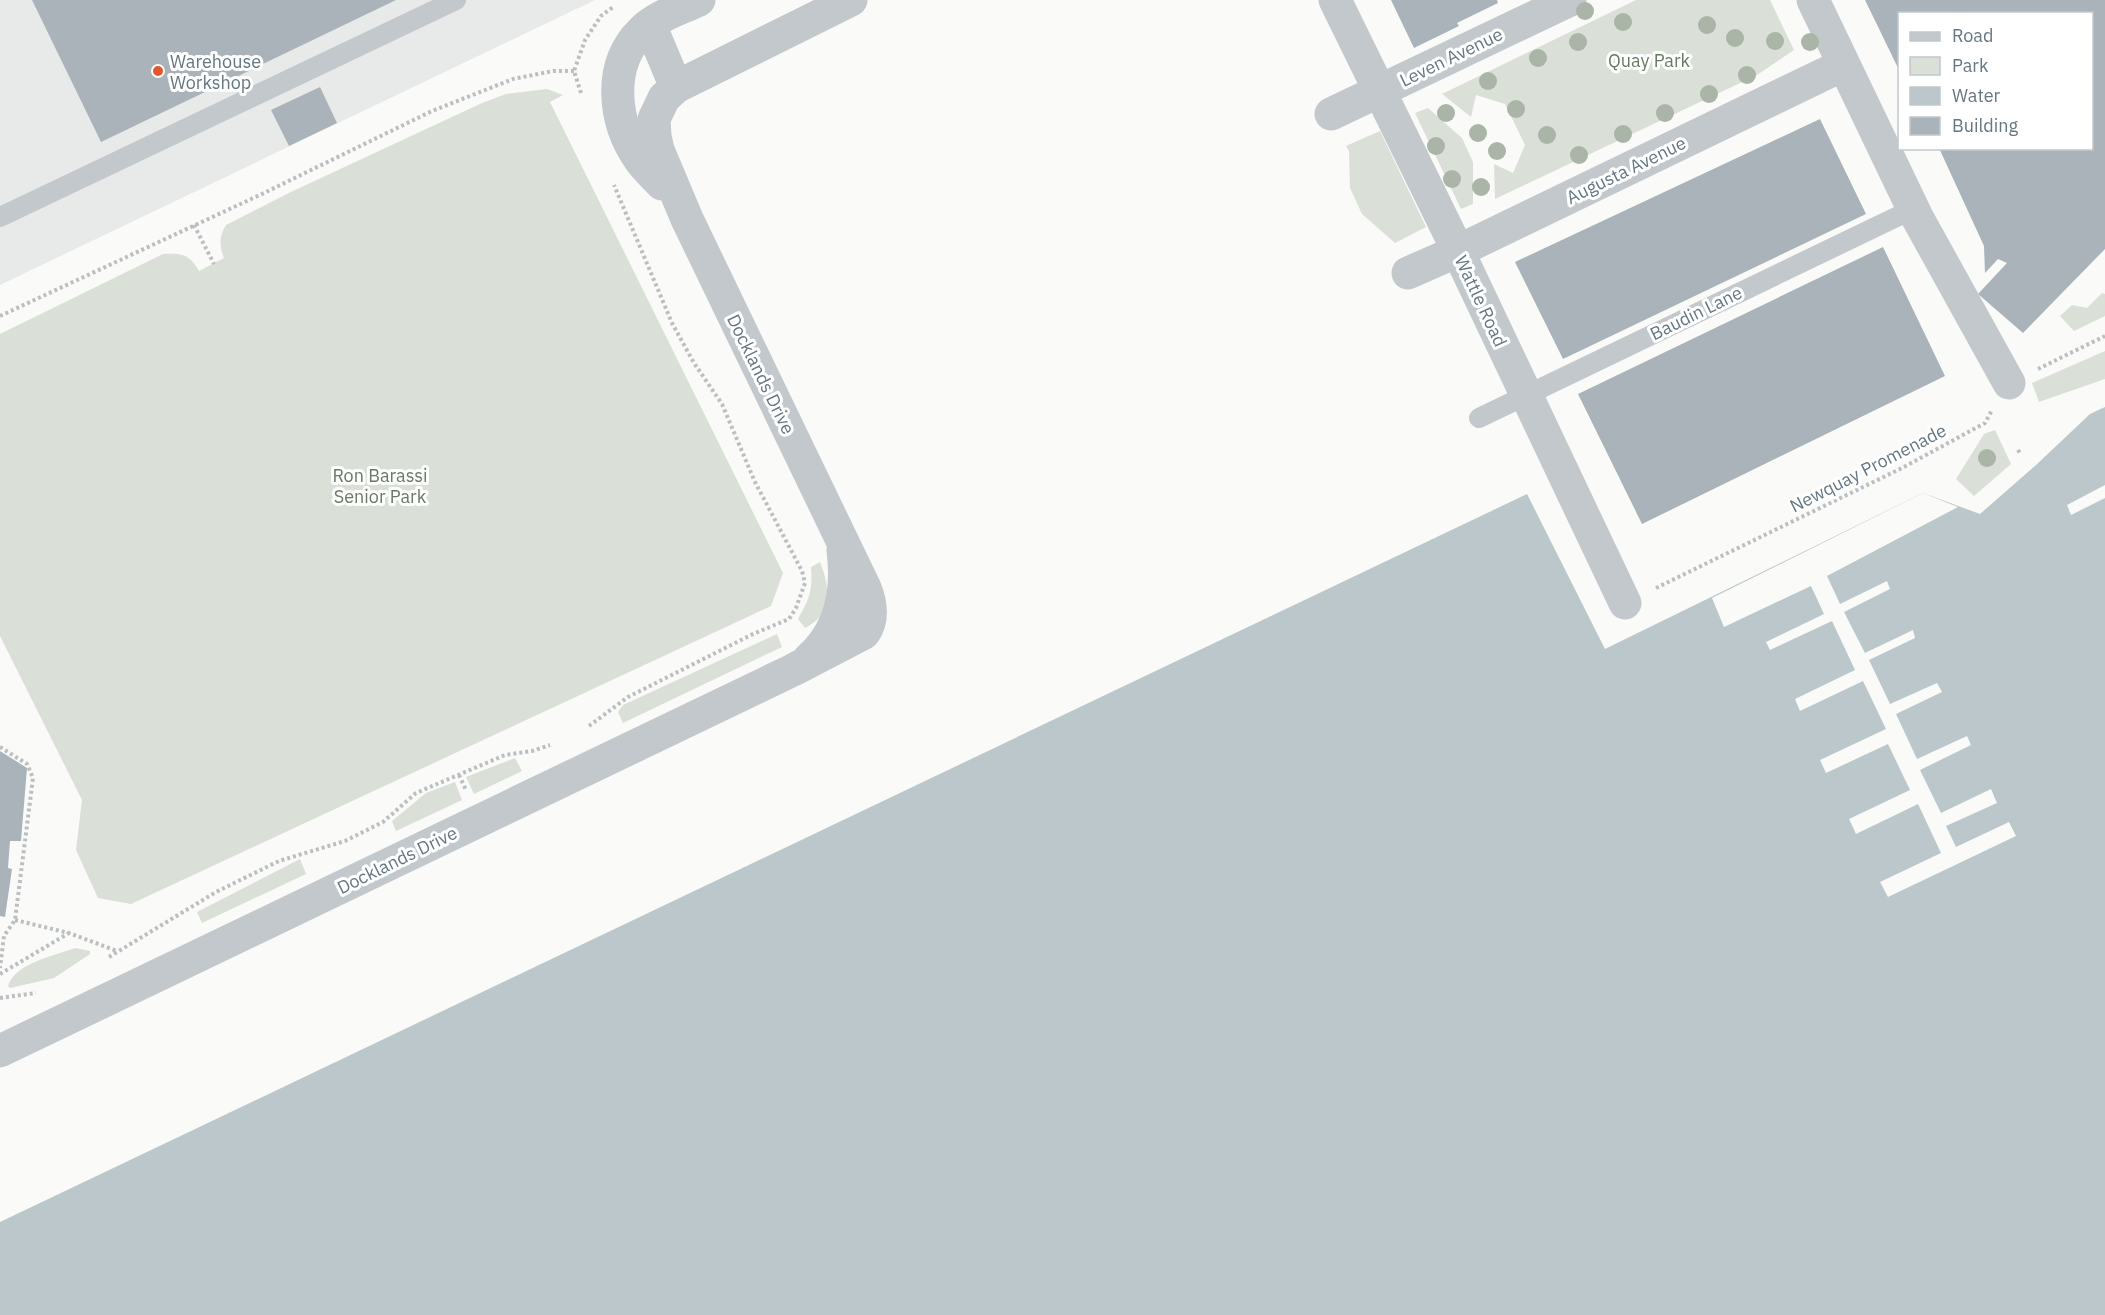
<svg xmlns="http://www.w3.org/2000/svg" width="2105" height="1315" font-family="'IBM Plex Sans',sans-serif">
<style>
.built{fill:#e8e9e9}
.green{fill:#dadfd7}
.water{fill:#bbc7cb}
.pier{fill:#fafaf8}
.building{fill:#aab3b9}
.lines{fill:none;stroke-linecap:round;stroke-linejoin:round}
.path{stroke:#bbbfc2;stroke-width:4;stroke-dasharray:3 3;stroke-linecap:butt}
.lane{stroke:#c3c8cc;stroke-width:20}
.street{stroke:#c3c8cc;stroke-width:33}
.tree{fill:#aab4a7}
.poi-dot{fill:#e4572e;stroke:#fff;stroke-width:2}
.labels{text-anchor:middle;dominant-baseline:central;stroke-width:6;stroke-linejoin:round;paint-order:stroke}
.street-label{font-size:18px;fill:#657683;stroke:#fff}
.park-label{font-size:18px;fill:#687a64;stroke:#fff}
.poi-label{font-size:18px;fill:#657683;stroke:#fff;text-anchor:start}
</style>
<rect width="100%" height="100%" fill="#fafaf8"/>
<path class="built" d="M0,0H595L0,285Z"/>
<path class="green" d="M1636,0H1770L1794,50L1757,75L1495,199L1494,164L1513,173L1525,145L1505,104L1476,95L1471,117L1442,94Z
M547,89L563,95L550,102L783,573L771,606L131,904L98,898L76,850L82,800L0,636V334L163,254C183,253 189,254 199,271L224,258C219,245 219,236 226,225L293,191L482,103L506,94Z
M1428,108L1462,138L1473,162V204L1461,209L1415,113Z
M1380,131L1426,227L1395,243L1362,214L1350,188L1349,151L1346,146Z
M2102,293L2105,294V316L2074,331L2060,316L2072,305L2087,308Z
M2105,351V379L2039,402L2032,383Z
M1995,430L2011,464L1974,496L1956,479L1984,434Z
M820,562C830,586 833,615 805,628L798,619C809,599 813,591 811,567Z
M777,634L782,647L623,723L618,712L623,705Z
M515,758L522,771L474,794L466,777Z
M455,782L462,800L396,831L392,821L426,793Z
M300,859L306,874L202,923L197,912Z
M75,948L90,951V954L54,978L10,988L8,986C15,963 54,956 75,948Z"/>
<path class="water" d="M2105,407V1315H0V1222L1527,494L1605,649L1923,493L1980,514L2035,466L2090,414Z"/>
<path class="pier" d="M2105,485V498L2071,515L2067,505Z
M1923,493L1958,507L1827,576L1840,604L1887,581L1890,589L1844,612L1865,653L1913,630L1915,638L1869,660L1890,704L1937,683L1942,692L1896,714L1917,759L1967,736L1971,745L1920,770L1941,813L1991,789L1997,803L1946,826L1956,847L2009,822L2016,836L1888,897L1880,882L1941,853L1918,804L1856,834L1849,819L1910,790L1888,744L1826,773L1820,760L1886,729L1863,681L1800,711L1795,699L1855,670L1832,621L1770,650L1766,642L1824,614L1811,586L1724,627L1712,598Z"/>
<path class="building" d="M32,0H396L101,142Z
M1391,0H1497L1498,3L1457,23L1459,26L1414,48Z
M1865,0H2105V249L2023,333L1978,294L2007,263L1998,259L1985,273L1984,246L1939,148H2092V14H1899V70Z
M320,87L337,123L289,146L271,110Z
M1820,119L1866,214L1563,359L1515,262Z
M1883,247L1945,376L1642,524L1578,394Z
M0,751L27,768L21,841H10L8,868L12,869L5,917L0,916Z"/>
<g class="lines">
<path class="path" d="M581,93L574,71L585,40L601,16L613,7
M194,225L214,264
M0,316L264,193L432,111L513,79L553,71H574
M2038,369L2105,336
M2018,450L2021,455
M1656,588L1902,468L1985,423L1992,410
M589,726L628,697L753,634L789,619L796,608L805,583L802,571L755,482L722,404L694,363L672,323L614,185
M0,747L27,764L33,778L15,920L4,936L0,968
M459,775L466,790
M15,920L69,933L117,951
M109,957L216,892L279,861L345,841L383,822L416,793L505,755L532,751L550,745
M0,974L69,933
M0,998L36,993"/>
<path class="lane" d="M0,217L456,0
M1479,418L1913,209"/>
<path class="street" d="M1335,0L1458,251L1625,603
M1813,0L1917,217L2009,383
M650,25L676,87
M1331,114L1570,0
M662,184C654,176 646,168 640,160C613,122 607,65 642,31C657,16 680,9 699,0
M1408,273L1458,251L1843,65
M809,659C841,631 848,590 843,550
M0,1051L793,670L864,633C874,619 871,603 865,588L687,219L658,150L655,136L654,119L664,98L676,87L851,0"/>
</g>
<g class="tree">
<circle cx="1585" cy="11" r="9"/>
<circle cx="1623" cy="22" r="9"/>
<circle cx="1707" cy="25" r="9"/>
<circle cx="1735" cy="38" r="9"/>
<circle cx="1775" cy="41" r="9"/>
<circle cx="1578" cy="42" r="9"/>
<circle cx="1810" cy="42" r="9"/>
<circle cx="1538" cy="58" r="9"/>
<circle cx="1747" cy="75" r="9"/>
<circle cx="1488" cy="81" r="9"/>
<circle cx="1709" cy="94" r="9"/>
<circle cx="1516" cy="109" r="9"/>
<circle cx="1446" cy="113" r="9"/>
<circle cx="1665" cy="113" r="9"/>
<circle cx="1478" cy="133" r="9"/>
<circle cx="1623" cy="134" r="9"/>
<circle cx="1547" cy="135" r="9"/>
<circle cx="1436" cy="146" r="9"/>
<circle cx="1497" cy="151" r="9"/>
<circle cx="1579" cy="155" r="9"/>
<circle cx="1452" cy="179" r="9"/>
<circle cx="1481" cy="187" r="9"/>
<circle cx="1987" cy="458" r="9"/>
</g>
<circle class="poi-dot" cx="158" cy="71" r="6"/>
<g class="labels">
<g class="street-label">
<text transform="translate(1451 57) rotate(-26)">Leven Avenue</text>
<text transform="translate(1626 170) rotate(-26)">Augusta Avenue</text>
<text transform="translate(1481 301) rotate(65)">Wattle Road</text>
<text transform="translate(1696 313) rotate(-26)">Baudin Lane</text>
<text transform="translate(761 374) rotate(64)">Docklands Drive</text>
<text transform="translate(1868 468) rotate(-27)">Newquay Promenade</text>
<text transform="translate(397 860) rotate(-26)">Docklands Drive</text>
</g>
<g class="park-label">
<text x="1649" y="60">Quay Park</text>
<text x="380" y="475">Ron Barassi<tspan x="380" dy="21">Senior Park</tspan></text>
</g>
<g class="poi-label">
<text x="170" y="61">Warehouse<tspan x="170" dy="21">Workshop</tspan></text>
</g>
</g>
<rect x="1898" y="12" width="195" height="138" fill="#ffffff" stroke="#c1c8cd" stroke-width="1.5"/>
<rect x="1910" y="32" width="30" height="9" fill="#c3c8cc" stroke="#c1c8cd" stroke-width="1.5"/>
<text x="1952" y="42" font-size="18" fill="#657683">Road</text>
<rect x="1910" y="57" width="30" height="18" fill="#dadfd7" stroke="#c1c8cd" stroke-width="1.5"/>
<text x="1952" y="72" font-size="18" fill="#657683">Park</text>
<rect x="1910" y="87" width="30" height="18" fill="#bbc7cb" stroke="#c1c8cd" stroke-width="1.5"/>
<text x="1952" y="102" font-size="18" fill="#657683">Water</text>
<rect x="1910" y="117" width="30" height="18" fill="#aab3b9" stroke="#c1c8cd" stroke-width="1.5"/>
<text x="1952" y="132" font-size="18" fill="#657683">Building</text>
</svg>
